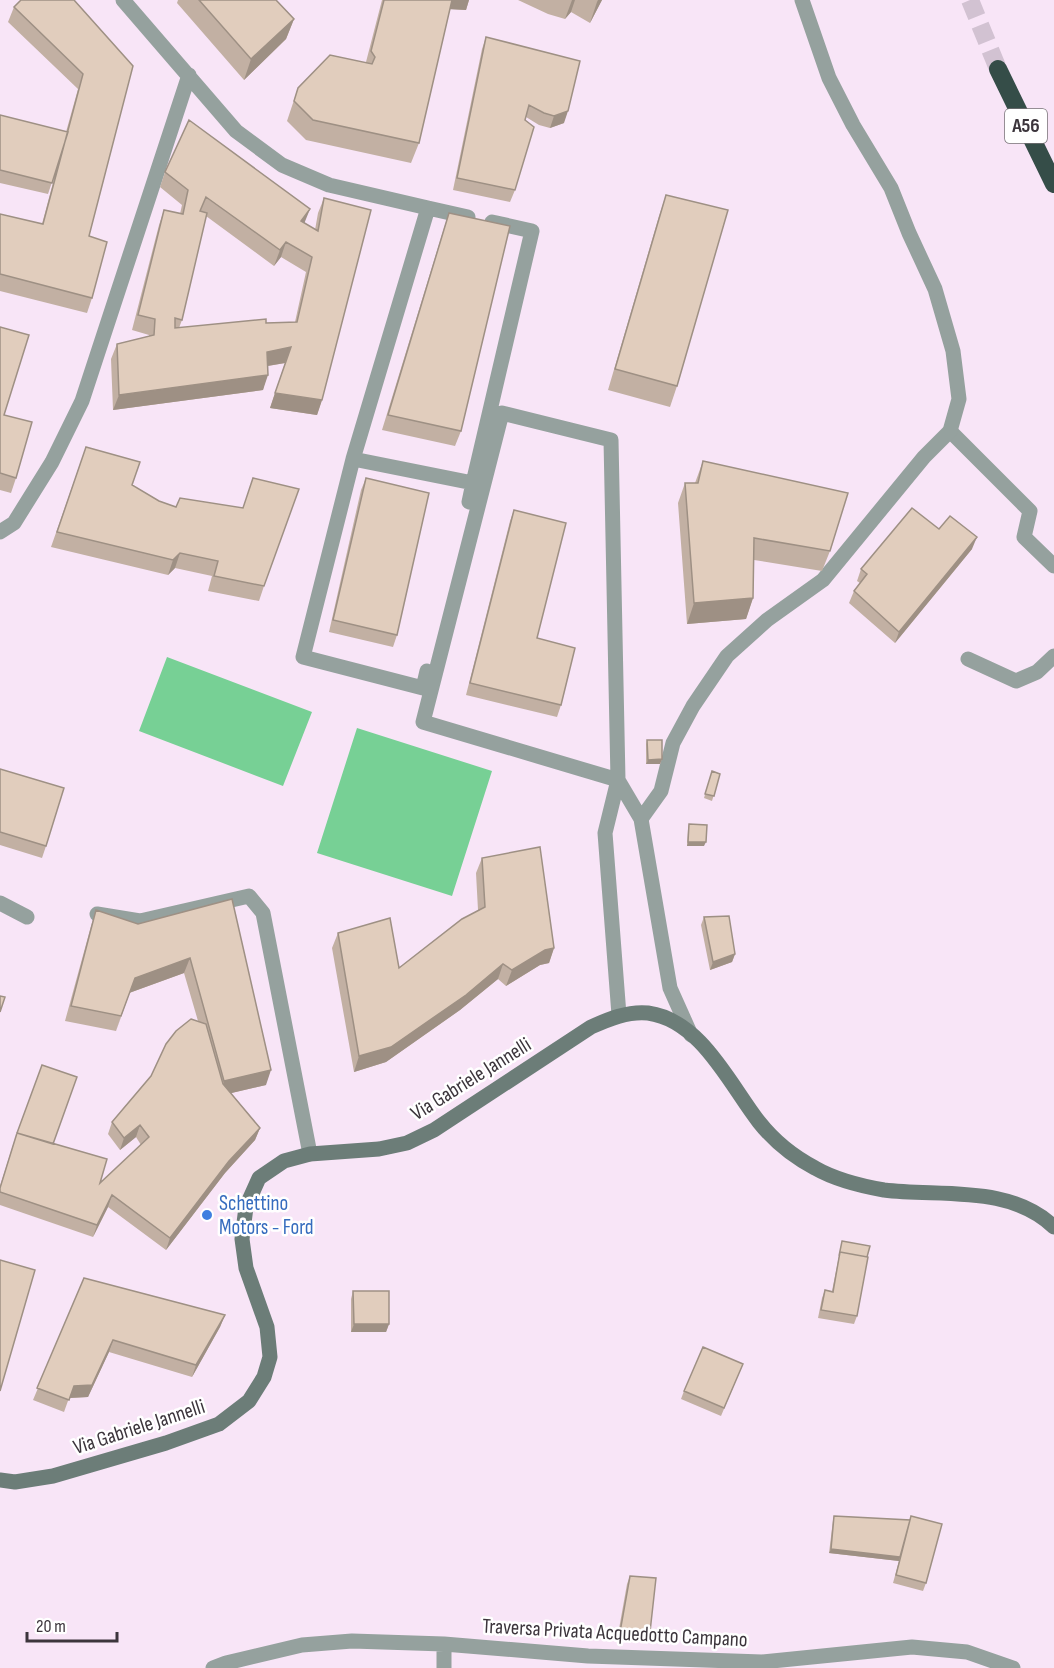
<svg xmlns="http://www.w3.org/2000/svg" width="1054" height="1668" font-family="'Sofia Sans Condensed',sans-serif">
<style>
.green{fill:#77d095}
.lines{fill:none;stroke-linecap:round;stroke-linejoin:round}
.motorway-tunnel{stroke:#d2c2d2;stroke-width:18;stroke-dasharray:18 9;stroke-linecap:butt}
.service{stroke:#95a19e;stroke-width:15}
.minor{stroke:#95a19e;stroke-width:15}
.secondary{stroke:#6c7d78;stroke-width:15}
.motorway{stroke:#354d48;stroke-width:18}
.wall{fill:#c2b0a3;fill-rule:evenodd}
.shaded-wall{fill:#9e9084}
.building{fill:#e1cdbd;stroke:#9e9084;stroke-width:1.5;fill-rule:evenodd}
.shop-dot{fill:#3f7fe0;stroke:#fff;stroke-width:2}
.labels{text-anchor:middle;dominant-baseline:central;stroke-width:5;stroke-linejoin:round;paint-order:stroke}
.shield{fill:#fff;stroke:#767276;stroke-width:1.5}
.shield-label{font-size:20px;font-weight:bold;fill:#3c353c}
.street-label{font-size:21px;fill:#3c353c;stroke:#fff}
.shop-label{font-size:21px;fill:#366cbe;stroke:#fff;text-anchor:start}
</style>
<rect width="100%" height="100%" fill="#f8e5f7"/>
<path class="green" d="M167,657L312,712L283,786L139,731Z
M357,728L492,771L452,896L317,853Z"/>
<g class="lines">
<path class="motorway-tunnel" d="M970,0L998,69"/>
<path class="service" d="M950,431L1030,511L1024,537L1054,566
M968,659L1016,681L1037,672L1054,656"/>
<path class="minor" d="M123,0L236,131L282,165L329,185L428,208
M353,459L473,483L469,502
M473,483L532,231L492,222
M0,532L14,523L52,462L82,401L189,75
M427,671L423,688L303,657L353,459L428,208L468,217
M641,819L661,791L673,743L693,706L727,656L767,620L823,580L924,457L950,431L959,399L953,351L935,289L909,233L891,188L853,125L829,78L802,0
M0,903L27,917
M97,914L140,921L249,896L263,913L310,1154
M619,1015L605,833L618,780L611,440L502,413L423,722L618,780L641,819L670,988L691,1035
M213,1668L226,1663L302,1645L352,1641L444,1644L588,1656L762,1662L912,1647L967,1652L1013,1668
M444,1668V1644"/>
<path class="secondary" d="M0,1480L15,1482L53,1476L166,1443L219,1424L249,1401L264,1377L270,1357L267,1327L246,1268L242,1239L246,1207L259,1178L284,1161L310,1154L379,1149L407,1143L434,1130L591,1027C609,1019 628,1011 648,1013C701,1020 730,1085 759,1122C774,1141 794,1157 815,1168C836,1180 861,1186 884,1190C940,1197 1009,1184 1054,1227"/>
<path class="motorway" d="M998,69L1054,184"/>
</g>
<path class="wall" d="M178,0H276L294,19L286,39L244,80L177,3Z
M382,0H469L466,10L450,9L419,143L411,163L306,140L287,121L298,88L366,62Z
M518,0H602L590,23L571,12L565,19L548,14Z
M14,7L133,66L89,236L92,298L87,313L0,291V214L42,224L58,164L48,194L0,183V115L66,132L78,89L8,22Z
M486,37L564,123L550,128L539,125L526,117L515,190L510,202L453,190L482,49Z
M165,172L305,223L315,230L318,213L324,198L322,400L317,415L270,408L285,363L268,366L263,390L113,410L111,359L117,344L149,336V335L132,330L159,225L164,210L180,214L182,205L160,187ZM206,216L274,266L281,257L306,272L295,322L266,323L179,328L182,320Z
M666,195L677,386L670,407L608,390L659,216Z
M449,213L461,431L455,446L382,430L444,228Z
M0,327L4,415L16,478L11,493L0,490Z
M86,447L132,485L159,501L176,507L243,508L253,478L264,586L259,601L208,591L212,576L175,568L168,575L51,547Z
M703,461L830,551L822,571L754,560L753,598L746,619L687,624L678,503L685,483H695Z
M366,478L397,635L393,647L329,632L361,490Z
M514,510L537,638L561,705L557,717L466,695L510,521Z
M939,529L972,549L895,643L849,603L854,591L860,583L857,581L861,569Z
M647,740L662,759L660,764H646V744Z
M0,769L46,846L42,858L0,845Z
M712,771L720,774L712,801L704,798Z
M689,824L704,846H687L688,829Z
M482,858L554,948L549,963L540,965L506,986L498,979L460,1010L386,1062L354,1072L332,948L338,933L399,968L478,910L476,873Z
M232,899L266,1085L231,1093L260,1128L255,1140L225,1173L166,1250L108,1207L93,1237L0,1205V1186L13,1145L42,1065L53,1144L100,1183L141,1145L136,1137L120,1150L108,1134L112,1122L198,1021L184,973L129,993L116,1031L65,1021L91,926L96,910L138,924Z
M704,917L735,954L732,962L710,970L701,925Z
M842,1241L857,1316L854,1324L818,1318L822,1298L825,1290L832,1291Z
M84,1278L225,1315L220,1327L192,1377L109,1352L88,1397L69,1398L64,1412L33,1400Z
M353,1291L389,1324L386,1332H351V1299Z
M743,1364L721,1416L681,1399L684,1391Z
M834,1516L910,1520L926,1583L923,1591L893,1583L899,1561L829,1553L833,1520Z
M630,1576L647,1640H617L627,1584Z"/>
<path class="shaded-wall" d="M450,0H469L466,10L447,9Z
M572,0H575L571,12L565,19Z
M598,0H602L590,23L597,2Z
M294,19L286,39L244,80L251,59Z
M568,111L564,123L550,128L554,116Z
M310,209L304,224L301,221Z
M286,242L281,257L274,266L280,250Z
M291,347L285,363L261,367L267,352Z
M268,375L263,390L113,410L119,395Z
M275,393L322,400L317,415L270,408Z
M977,537L972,549L895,643L899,632Z
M180,553L175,568L168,575L173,560Z
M753,598L746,619L687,624L694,603Z
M662,759L660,764H646L648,760Z
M688,842H706L704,846H687Z
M554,948L549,963L540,965L506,986L512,970L545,950Z
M735,954L732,962L710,970L713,962Z
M190,958L184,973L129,993L116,1031L135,978Z
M503,964L498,979L460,1010L386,1062L354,1072L359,1056Z
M271,1070L266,1085L219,1096L224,1081Z
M140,1125L136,1137L120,1150L124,1138Z
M260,1128L255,1140L225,1173L166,1250L170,1238L229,1161Z
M112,1195L108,1207L93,1237L97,1225Z
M225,1315L220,1327L192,1377L196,1365Z
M354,1324H389L386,1332H351Z
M113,1340L109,1352L88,1397L69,1398L74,1386Z
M831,1549L900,1557L899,1561L829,1553Z
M620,1632H650L647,1640H617Z"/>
<path class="building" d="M21,0H74L133,66L89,236L107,242L92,298L0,274V214L43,224L83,74L14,7Z
M199,0H276L294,19L251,59Z
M384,0H452L419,143L313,120L294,101L298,88L330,55L372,64L375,57L371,51Z
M486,37L580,61L568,111L554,116L544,113L529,105L525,120L534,127L515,190L457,178Z
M0,115L68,132L52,183L0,170Z
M189,120L310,209L301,221L318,231L324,198L371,210L322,400L275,393L291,347L267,352L268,375L119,395L117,344L154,335L155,319L138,315L164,210L183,214L188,190L165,172ZM206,197L280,250L286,242L312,257L297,322L266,323V319L175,328V318L182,320L207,213L200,211Z
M666,195L728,210L677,386L615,369Z
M449,213L510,226L461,431L388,415Z
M0,327L29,335L4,415L32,422L16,478L0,473Z
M86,447L140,462L132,485L159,501L176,507L180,498L243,508L253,478L299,489L264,586L214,576L218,561L180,553L173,560L57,532Z
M703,461L848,493L830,551L754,538L753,598L694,603L685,483H698Z
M366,478L429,493L397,635L333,620Z
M912,508L939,529L950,516L977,537L899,632L854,591L867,574L861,569Z
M514,510L566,523L537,638L575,648L561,705L470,683Z
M647,740H662V759L648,760Z
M0,769L64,788L46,846L0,832Z
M712,771L720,774L714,796L705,794Z
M689,824L707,825L706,842H688Z
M540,847L554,948L545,950L512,970L503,964L466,995L391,1047L359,1056L338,933L390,918L399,968L462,919L485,907L482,858Z
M232,899L271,1070L224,1081L190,958L135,978L121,1016L71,1006L96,910L138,924Z
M729,916L735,954L713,962L704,917Z
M0,996L5,997L0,1012Z
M191,1019L206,1024L223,1084L260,1128L229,1161L170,1238L112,1195L97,1225L0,1192V1188L17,1133L107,1159L100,1183L149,1137L140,1125L124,1138L112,1122L151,1076L166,1044L176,1031Z
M42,1065L77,1077L53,1144L17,1133Z
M842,1241L870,1246L867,1257L840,1252L839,1256Z
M840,1252L868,1257L857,1316L821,1310L825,1290L833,1292Z
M0,1260L35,1270L0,1391Z
M84,1278L225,1315L196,1365L113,1340L92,1385L74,1386L69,1400L37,1388Z
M353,1291H389V1324H354Z
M703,1347L743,1364L724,1408L684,1391Z
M834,1516L910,1520L900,1557L831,1549Z
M911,1516L942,1524L926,1583L896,1575Z
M630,1576L656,1578L650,1632H620Z"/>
<circle class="shop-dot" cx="207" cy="1215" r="6"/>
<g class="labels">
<rect class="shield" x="1005" y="109" width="42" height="34" rx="4.5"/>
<g class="shield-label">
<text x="1026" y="126">A56</text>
</g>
<g class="street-label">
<text transform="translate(471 1079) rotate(-32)">Via Gabriele Jannelli</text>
<text transform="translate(139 1427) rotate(-18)">Via Gabriele Jannelli</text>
<text transform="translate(615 1633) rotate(3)">Traversa Privata Acquedotto Campano</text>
</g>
<g class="shop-label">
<text x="219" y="1203">Schettino<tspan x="219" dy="24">Motors - Ford</tspan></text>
</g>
</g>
<path d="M27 1632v9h90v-9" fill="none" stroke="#3c353c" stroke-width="3"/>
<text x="36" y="1632" font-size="18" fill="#3c353c" stroke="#ffffff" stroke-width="4.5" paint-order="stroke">20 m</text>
</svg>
